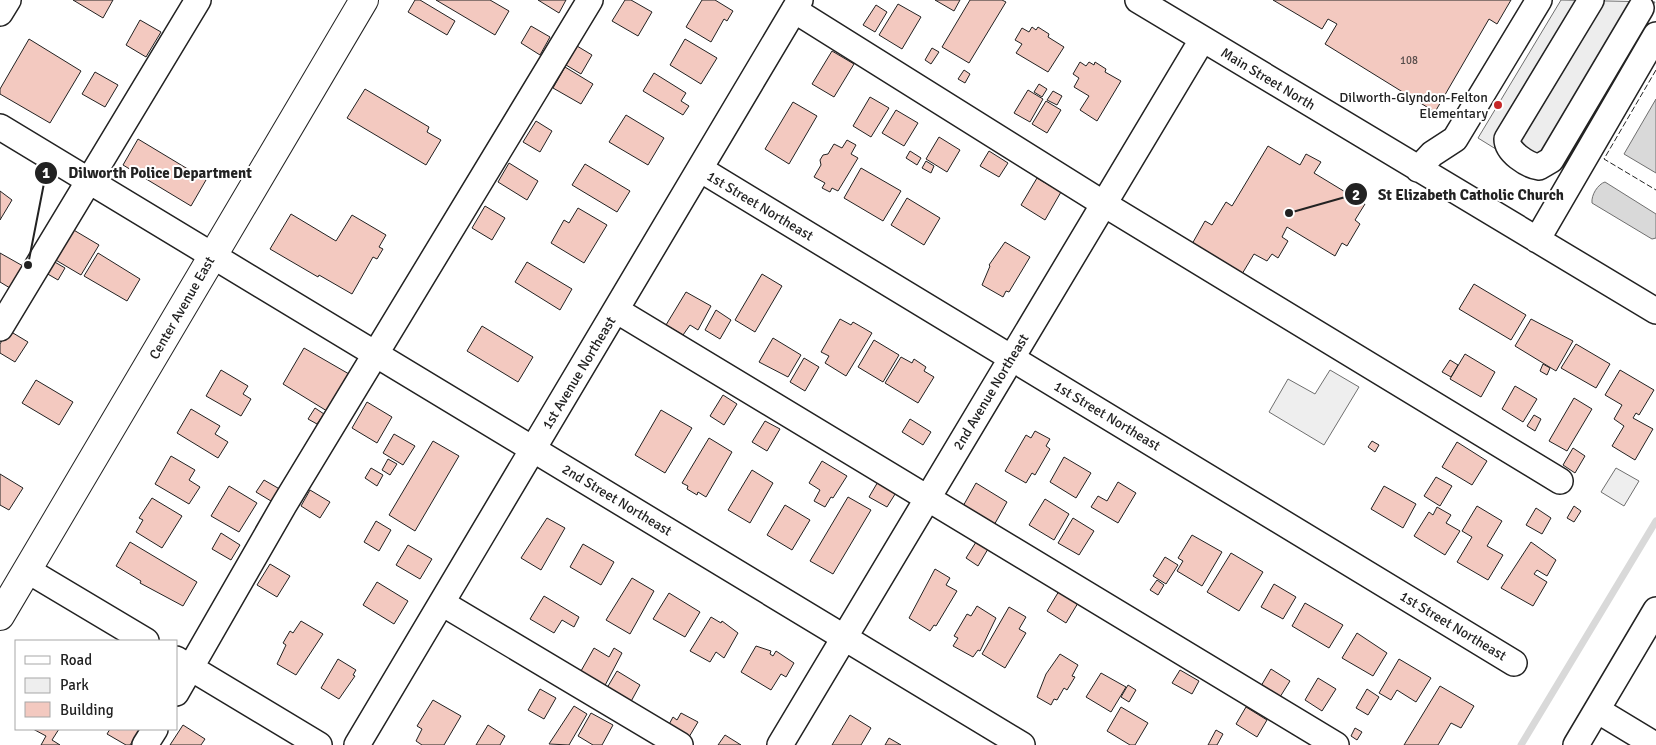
<svg xmlns="http://www.w3.org/2000/svg" width="1656" height="745" font-family="Signika,sans-serif">
<style>
.green{fill:#eee;stroke:#6f6f6f}
.parking{fill:#ededed;stroke:#6f6f6f}
.water{fill:#d9d9d9;stroke:#6f6f6f}
.lines{fill:none;stroke-linecap:round;stroke-linejoin:round}
.stream{stroke:#d9d9d9;stroke-width:7}
.building{fill:#f3c9c0;stroke:#222}
.minor-casing{stroke:#222;stroke-width:28}
.major-casing{stroke:#222;stroke-width:30}
.minor{stroke:#fff;stroke-width:25}
.major{stroke:#fff;stroke-width:28}
.fence{stroke:#222;stroke-width:1;stroke-dasharray:6 2.5;stroke-linecap:butt}
.poi-dot{fill:#c62828;stroke:#fff;stroke-width:2}
.labels{text-anchor:middle;dominant-baseline:central;stroke-width:4;stroke-linejoin:round;paint-order:stroke}
.number-label{font-size:11px;fill:#564c4a}
.street-label{font-size:14px;fill:#222;stroke:#fff}
.poi-label{font-size:14px;fill:#222;stroke:#fff;text-anchor:end}
.leader{fill:none;stroke:#222;stroke-width:2}
.callout-dot{fill:#222;stroke:#fff;stroke-width:2}
.mark-label{font-size:15px;text-anchor:middle;font-weight:bold;fill:#fff}
.callout-label{font-size:15px;text-anchor:middle;font-weight:bold;fill:#222;stroke:#fff;stroke-width:4;stroke-linejoin:round;paint-order:stroke}
</style>
<rect width="100%" height="100%" fill="#fff"/>
<path class="green" d="M1330,370L1359,387L1324,445L1269,412L1288,379L1315,394Z
M1616,468L1639,481L1624,506L1601,492Z"/>
<path class="parking" d="M1561,0L1655,2L1558,164L1533,172L1478,138Z"/>
<path class="water" d="M1656,99V173L1624,154Z
M1605,182L1656,214V238L1652,239L1592,203C1591,195 1598,184 1605,182Z"/>
<g class="lines">
<path class="stream" d="M1521,745L1656,521"/>
</g>
<path class="building" d="M73,0H113L103,18Z
M415,0H420L455,21L447,35L408,12Z
M436,0H490L509,11L495,35Z
M538,0H566L559,13Z
M625,0H631L652,12L638,36L612,21Z
M702,0H715L733,11L727,21L724,19L711,42L686,27Z
M935,0H960L954,11Z
M970,0H1002L1006,2L969,63L942,47Z
M1273,0H1511L1497,24L1489,19L1435,112L1325,44L1337,24L1328,19L1322,29Z
M898,4L921,17L902,49L879,35Z
M876,5L887,12L875,32L863,25Z
M140,20L161,32L146,57L126,45Z
M531,26L550,37L540,55L521,43Z
M1032,27L1036,30L1038,27L1049,34L1048,37L1064,47L1048,72L1016,53L1022,44L1015,40L1022,28L1029,32Z
M29,39L81,71L50,123L0,94V89Z
M685,39L717,58L701,84L670,65Z
M577,46L592,55L581,74L566,65Z
M932,48L939,52L931,64L925,60Z
M832,51L854,64L834,97L812,84Z
M1080,62L1086,66L1089,62L1094,65L1095,62L1106,69L1105,72L1121,81L1097,121L1080,110L1089,96L1074,87L1079,78L1073,74Z
M565,67L593,84L581,104L553,88Z
M964,70L970,74L965,83L958,79Z
M95,72L118,85L105,107L82,94Z
M654,73L686,93L681,101L689,106L683,115L643,91Z
M1039,84L1047,89L1042,97L1034,92Z
M365,89L429,127L427,132L441,140L426,165L347,118Z
M1028,90L1043,99L1030,122L1014,113Z
M1053,91L1062,96L1057,105L1047,100Z
M870,97L889,108L871,137L853,126Z
M1046,101L1061,110L1047,133L1032,124Z
M793,102L817,116L789,164L765,149Z
M896,110L918,123L904,146L882,133Z
M626,115L664,138L648,165L609,142Z
M536,121L552,131L540,152L523,142Z
M939,137L960,150L947,172L926,159Z
M138,139L206,180L191,206L123,165Z
M847,140L856,145L851,154L858,158L838,191L832,188L830,192L822,188L825,183L814,177L821,165L820,160L823,155L828,154L834,144L842,148Z
M1268,146L1300,165L1306,154L1321,162L1314,173L1365,204L1355,220L1360,224L1347,246L1342,243L1335,256L1287,227L1282,237L1288,241L1278,258L1272,254L1267,261L1254,254L1242,274L1192,244L1205,221L1212,225L1226,202L1232,206Z
M910,151L921,158L917,165L906,158Z
M989,151L1008,163L999,177L980,166Z
M926,161L934,166L931,173L922,168Z
M509,163L538,181L527,200L498,182Z
M585,164L630,191L617,212L572,185Z
M861,168L901,191L883,221L844,198Z
M1037,178L1061,192L1045,220L1021,205Z
M0,191L12,200L0,220Z
M907,198L940,218L924,245L891,225Z
M485,206L505,218L492,240L472,228Z
M578,208L607,225L584,263L551,243L564,220L569,223Z
M291,214L336,241L352,215L386,235L379,247L383,249L377,259L373,257L352,294L319,275L318,277L270,249Z
M72,229L99,245L81,275L54,259Z
M1005,242L1030,257L1009,292L1006,291L1003,297L982,285L990,266L989,265Z
M0,253L23,266L10,288L0,282Z
M98,253L140,279L127,301L84,276Z
M53,261L65,268L58,280L46,273Z
M527,262L572,289L560,310L515,282Z
M762,274L782,286L755,332L735,320Z
M1474,284L1526,315L1511,340L1459,309Z
M686,292L711,306L698,330L690,325L683,335L666,325Z
M716,310L731,320L720,339L705,330Z
M840,319L851,325L853,322L872,333L846,376L825,363L829,356L821,352Z
M1531,319L1573,341L1556,371L1515,346Z
M482,326L533,357L518,382L467,351Z
M8,330L28,342L15,362L0,353V344Z
M773,338L801,355L788,377L759,362Z
M874,340L899,355L883,382L858,367Z
M1576,344L1610,364L1596,388L1561,368Z
M304,348L349,374L327,411L283,384Z
M1465,354L1495,372L1481,397L1450,379Z
M901,357L912,363L914,359L926,367L924,371L934,377L918,403L885,383Z
M804,358L819,367L805,391L790,382Z
M1450,360L1458,365L1451,377L1442,372Z
M1543,364L1550,368L1547,375L1540,371Z
M221,370L248,386L243,394L251,399L241,416L206,396Z
M1620,370L1654,390L1639,415L1636,413L1633,418L1653,429L1635,460L1612,446L1624,426L1614,419L1622,405L1605,395Z
M36,380L73,402L59,425L22,403Z
M1515,386L1537,399L1523,422L1502,409Z
M723,395L737,404L724,425L710,416Z
M1574,398L1592,409L1567,451L1549,441Z
M367,402L392,417L377,443L352,428Z
M315,408L324,414L317,424L308,419Z
M191,409L220,426L215,434L228,442L218,458L177,433Z
M661,410L692,428L665,473L635,455Z
M1534,415L1541,419L1535,431L1527,426Z
M910,419L931,432L923,445L902,432Z
M765,421L780,429L767,451L752,442Z
M1035,431L1050,439L1046,446L1050,449L1035,475L1032,473L1026,483L1005,471L1026,435L1031,438Z
M394,434L415,446L403,465L383,453Z
M709,438L732,452L706,497L698,492L697,495L687,489L688,486L682,483Z
M433,441L459,456L415,531L389,515Z
M1372,441L1379,445L1375,452L1368,447Z
M1457,442L1487,461L1472,485L1442,467Z
M1573,448L1585,456L1575,473L1563,465Z
M171,456L195,470L189,480L200,487L189,504L155,484Z
M1064,457L1091,473L1076,498L1050,482Z
M388,459L397,464L390,475L382,470Z
M822,461L847,476L833,498L831,497L825,507L814,501L820,490L809,483Z
M371,468L383,475L377,486L365,478Z
M752,470L773,483L750,523L728,510Z
M0,474L23,488L9,510L0,505Z
M1436,477L1452,486L1440,506L1424,496Z
M264,480L283,491L276,504L256,492Z
M879,480L897,491L887,507L869,497Z
M1118,482L1136,493L1118,523L1091,507L1098,496L1107,501Z
M976,483L1007,502L993,527L962,508Z
M229,486L257,503L239,532L211,516Z
M1384,486L1416,504L1403,528L1371,509Z
M310,490L330,502L320,518L301,506Z
M848,497L871,510L833,574L810,561Z
M152,498L182,516L162,548L136,532L143,520L139,518Z
M1045,499L1069,514L1054,540L1029,525Z
M785,505L810,520L792,550L767,535Z
M1477,506L1502,521L1487,546L1503,555L1488,580L1457,562L1472,537L1462,531Z
M1574,506L1581,511L1574,522L1567,518Z
M1437,507L1451,515L1446,523L1460,531L1445,555L1414,536L1429,512L1433,515Z
M1536,508L1551,518L1542,534L1526,525Z
M547,518L565,528L541,570L521,558Z
M1073,518L1094,531L1079,555L1058,543Z
M376,521L391,530L379,551L364,542Z
M221,533L240,545L231,560L212,549Z
M1192,535L1222,552L1202,586L1177,571L1183,561L1178,558Z
M130,542L197,582L183,606L140,583L141,581L116,566Z
M976,542L988,549L978,566L966,558Z
M1531,542L1556,560L1547,576L1537,570L1534,574L1547,582L1533,606L1501,588Z
M583,544L614,562L601,585L570,567Z
M408,545L432,559L420,579L396,565Z
M1231,553L1263,572L1239,611L1207,592Z
M1165,557L1178,565L1166,584L1153,576Z
M270,564L290,576L277,597L257,585Z
M935,569L950,578L946,585L957,591L936,626L934,625L930,631L909,618Z
M632,578L654,591L630,634L606,620Z
M1157,580L1164,585L1158,595L1150,590Z
M377,582L408,601L394,624L363,605Z
M1274,584L1296,597L1283,619L1261,607Z
M1059,591L1078,603L1066,623L1047,611Z
M669,593L700,612L685,637L653,619Z
M544,596L579,617L574,627L562,620L554,633L530,619Z
M1305,603L1343,625L1329,648L1292,626Z
M977,606L996,618L980,651L978,650L973,657L953,646L958,638L954,636L967,614L971,616Z
M1009,607L1026,617L1019,629L1026,633L1005,668L982,654Z
M711,617L721,623L722,621L738,633L724,658L716,652L710,662L690,651Z
M301,621L323,634L296,675L277,664L286,645L283,643L290,631L293,633Z
M1357,633L1387,653L1373,676L1342,658Z
M756,646L771,651L770,654L773,656L776,651L794,663L786,677L781,674L771,690L741,672Z
M594,648L609,657L614,648L622,653L601,693L577,678Z
M1060,654L1078,665L1072,676L1075,677L1067,690L1064,688L1057,700L1054,699L1051,705L1037,697L1046,674Z
M338,659L356,670L353,675L355,676L339,699L321,688Z
M1399,659L1431,678L1416,702L1397,690L1391,700L1379,693Z
M1271,669L1290,681L1280,697L1261,686Z
M1180,670L1199,681L1192,694L1172,683Z
M617,671L640,685L628,707L604,693Z
M1101,673L1126,687L1111,712L1086,697Z
M1318,678L1336,689L1322,711L1305,700Z
M1128,685L1136,690L1129,702L1121,697Z
M1440,686L1474,706L1461,728L1451,723L1438,745H1404Z
M540,689L556,698L544,719L528,710Z
M1367,689L1379,697L1368,715L1356,708Z
M433,700L461,716L444,745H422L416,741L422,729L417,726Z
M574,706L587,714L569,745L549,744Z
M1121,707L1148,723L1135,745H1130L1107,731Z
M1246,707L1267,720L1257,737L1236,724Z
M591,713L613,725L602,745H593L578,736Z
M681,713L698,722L686,742L666,730L673,717L677,720Z
M850,715L871,728L861,745H832Z
M183,725L205,739L201,745H170Z
M488,725L505,736L500,745H476Z
M1355,728L1362,732L1357,740L1351,736Z
M33,729H59L52,740L60,745H41L46,736Z
M110,729H140L130,745H126L107,734Z
M1216,730L1223,734L1217,745H1208Z
M725,735L741,745H718Z
M889,738L901,745H885Z"/>
<g class="lines">
<defs>
<path id="minor" d="M1138,0L1656,311
M1591,0L1507,139C1507,152 1527,165 1539,167L1551,160L1641,8
M794,10L1104,204L1560,481
M0,13L8,0
M0,127L1022,745
M700,169L1514,663
M1418,169L1432,154L1455,139L1539,0
M1537,240L1656,35
M616,310L1336,745
M0,328L198,0
M27,570L146,641
M442,603L680,745
M176,659L319,745
M176,693L284,505L590,0
M1597,710L1655,745
M145,745L155,729
M357,745L800,0
M780,745L1202,40
M1576,745L1656,610"/>
<path id="major" d="M0,616L364,0"/>
</defs>
<use href="#minor" class="minor-casing"/>
<use href="#major" class="major-casing"/>
<use href="#minor" class="minor"/>
<use href="#major" class="major"/>
<path class="fence" d="M1656,70L1604,159L1656,190"/>
</g>
<circle class="poi-dot" cx="1498" cy="105" r="5"/>
<g class="labels">
<g class="number-label">
<text x="1409" y="60">108</text>
</g>
<g class="street-label">
<text transform="translate(1268 79) rotate(31)">Main Street North</text>
<text transform="translate(760 206) rotate(31)">1st Street Northeast</text>
<text transform="translate(182 308) rotate(-60)">Center Avenue East</text>
<text transform="translate(579 373) rotate(-59)">1st Avenue Northeast</text>
<text transform="translate(991 392) rotate(-59)">2nd Avenue Northeast</text>
<text transform="translate(1107 416) rotate(31)">1st Street Northeast</text>
<text transform="translate(617 500) rotate(31)">2nd Street Northeast</text>
<text transform="translate(1453 626) rotate(31)">1st Street Northeast</text>
</g>
<g class="poi-label">
<text x="1488" y="97">Dilworth-Glyndon-Felton<tspan x="1488" dy="16">Elementary</tspan></text>
</g>
</g>
<path class="leader" d="M28 265L46 173M1289 213L1356 194"/>
<g class="callout-dot">
<circle cx="28" cy="265" r="5"/>
<circle cx="1289" cy="213" r="5"/>
<circle cx="46" cy="173" r="12"/>
<circle cx="1356" cy="194" r="12"/>
</g>
<g class="mark-label">
<text x="46" y="178">1</text>
<text x="1356" y="200">2</text>
</g>
<g class="callout-label">
<text x="160" y="178">Dilworth Police Department</text>
<text x="1471" y="200">St Elizabeth Catholic Church</text>
</g>
<rect x="15" y="640" width="162" height="90" fill="#ffffff" stroke="#a7a7a7"/>
<rect x="25" y="656" width="25" height="8" fill="#ffffff" stroke="#a7a7a7"/>
<text x="60" y="665" font-size="15" fill="#222222">Road</text>
<rect x="25" y="678" width="25" height="15" fill="#eeeeee" stroke="#a7a7a7"/>
<text x="60" y="690" font-size="15" fill="#222222">Park</text>
<rect x="25" y="702" width="25" height="15" fill="#f3c9c0" stroke="#a7a7a7"/>
<text x="60" y="715" font-size="15" fill="#222222">Building</text>
</svg>
